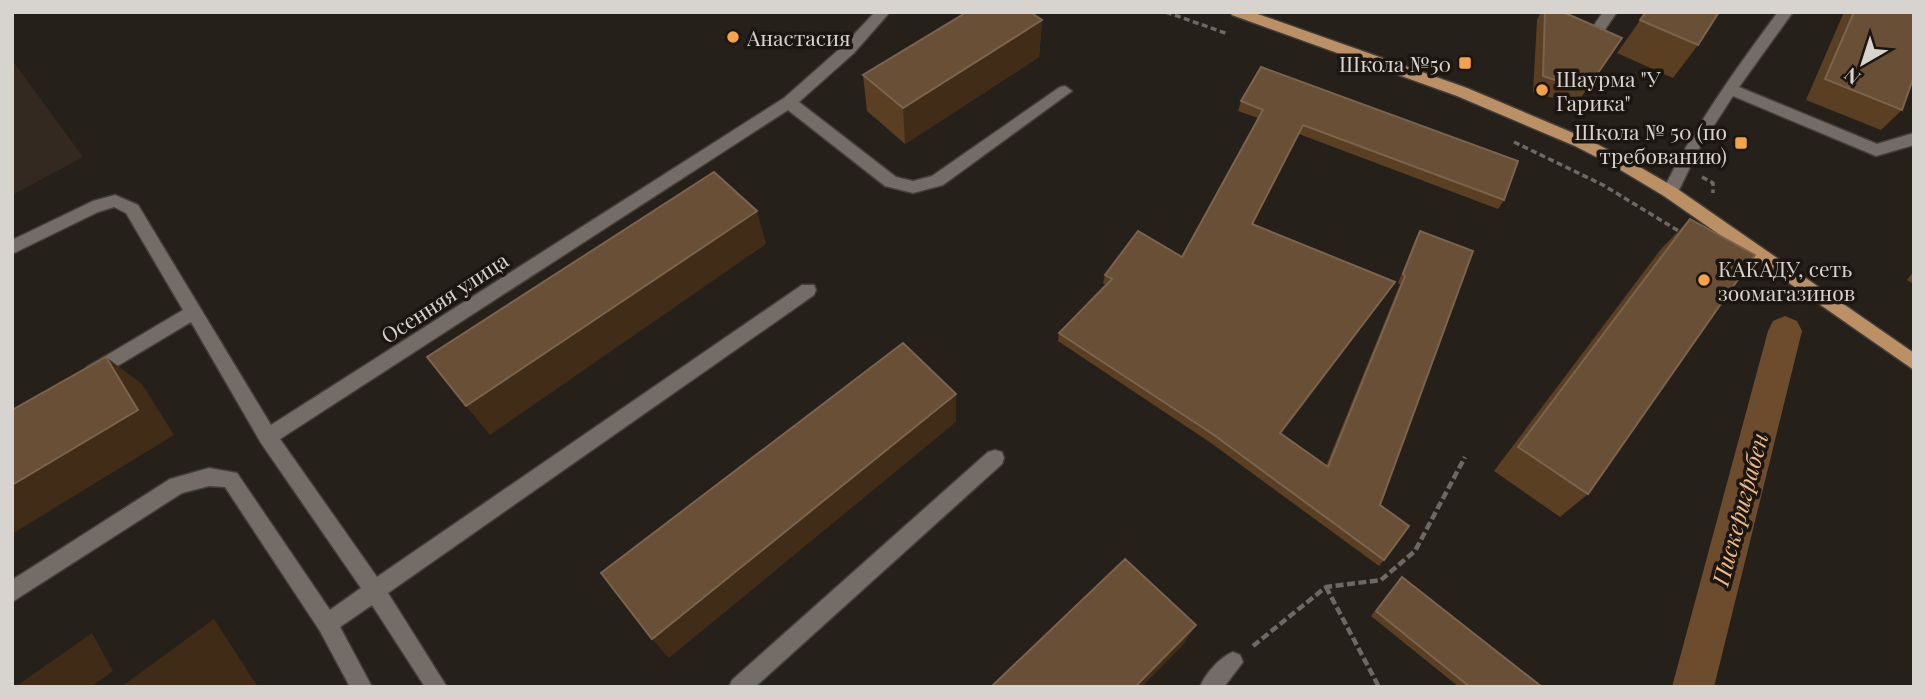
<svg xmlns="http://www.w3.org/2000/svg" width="1926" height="699" font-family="'Playfair Display',serif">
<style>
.built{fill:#342921}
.green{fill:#3f2b16}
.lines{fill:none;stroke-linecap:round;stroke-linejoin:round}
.canal{fill:#6c4c2d;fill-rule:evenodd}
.minor-casing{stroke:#433e3a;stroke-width:3}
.major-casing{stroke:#433e3a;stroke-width:3}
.path-far1{stroke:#6d6863;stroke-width:3.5;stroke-dasharray:6 3.5;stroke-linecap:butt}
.path{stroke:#6d6863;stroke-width:4.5;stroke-dasharray:8 3.5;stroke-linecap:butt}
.minor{fill:#746d67;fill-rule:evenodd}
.major{fill:#bc9065;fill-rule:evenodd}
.wall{fill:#5b3f22}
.shaded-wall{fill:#402c17}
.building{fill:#694f35;stroke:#7a644d;stroke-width:2}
.poi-dot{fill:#f6a247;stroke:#1c1611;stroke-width:2.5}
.labels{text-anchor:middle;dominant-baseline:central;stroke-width:7;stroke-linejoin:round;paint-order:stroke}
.poi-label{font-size:21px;fill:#d7d3cf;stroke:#1c1611;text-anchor:start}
.street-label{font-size:21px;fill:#d7d3cf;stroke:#1c1611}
.water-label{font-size:23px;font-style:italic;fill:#f1bb87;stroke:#1c1611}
</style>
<rect width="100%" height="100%" fill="#26201a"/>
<path class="built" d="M12,60L83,157L12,195Z"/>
<path class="green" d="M214,619L258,687H121Z
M92,633L113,671L91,687H15Z"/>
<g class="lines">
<path class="canal" d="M1785,316L1797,321L1802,331L1714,687H1672L1768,331L1773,321Z"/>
<defs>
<path id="minor" d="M875,12H890L854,53L799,102L896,177L913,181L932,176L1060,87L1065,86L1072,91L943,185L913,193L885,186L788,110L280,439L377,577L802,285H814L816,290L814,295L388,593L447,687H425L372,605L340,627L372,687H350L320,631L225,487L209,486L182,493L12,602V580L170,479L209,468L237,473L330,610L361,588L261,443L191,322L99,377L93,380L87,377L84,372L87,367L183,310L126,213L114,207L98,212L12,254V240L93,201L115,195L138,205L271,425L784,98L844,45Z
M1603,12H1617L1600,37H1590L1588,34Z
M1778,12H1793L1739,87L1877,144L1914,133V145L1876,156L1733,96L1700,147L1676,196H1664L1662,192C1694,127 1735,70 1778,12Z
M995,450L1002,452L1004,458L1002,464L755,687H729L732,680L988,452Z
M1233,652L1240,655L1243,662L1224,687H1200C1205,674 1220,657 1233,652Z"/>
<path id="major" d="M1230,12H1252L1467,88L1585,138L1624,158L1676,188L1914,353V370L1664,196L1614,166L1575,146L1457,96L1232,15Z"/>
</defs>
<use href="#minor" class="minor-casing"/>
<use href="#major" class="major-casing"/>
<path class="path-far1" d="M1166,12L1228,34
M1514,142L1603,185L1682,233
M1702,177L1713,183V193"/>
<path class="path" d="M1326,587L1379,687
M1253,646L1326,587L1381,580L1415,551L1465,457"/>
<use href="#minor" class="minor"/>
<use href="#major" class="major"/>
</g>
<path class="wall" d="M1541,12H1563L1622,38L1576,105L1533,92L1537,20Z
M1646,12L1698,45L1673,78L1617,53Z
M1844,12H1914L1902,110L1881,130L1806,100Z
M1042,20L1039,57L905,144L867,111L863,75Z
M1241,101L1504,200L1498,209L1299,134L1253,224L1395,282L1390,290L1281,434L1326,466L1400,284L1398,283L1415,240L1420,231L1380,505L1384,560L1379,566L1211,443L1058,341L1059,333L1106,285L1103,283L1105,275L1182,257L1258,118L1238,111Z
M1690,219L1588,494L1560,517L1494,471L1661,249Z
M1914,271V284L1907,280Z
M1402,577L1542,687H1459L1371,616Z"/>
<path class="shaded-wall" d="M1042,20L1039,57L905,144L903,108Z
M1303,125L1299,134L1249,233L1252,224Z
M757,211L766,244L490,435L466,406Z
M1395,282L1390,290L1276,440L1280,433Z
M106,357L142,384L174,435L12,534V485Z
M956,394V422L669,658L652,639Z
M1196,625L1183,645L1142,687H1135Z"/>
<path class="building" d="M967,12H1030L1042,20L903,108L863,75Z
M1545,12H1563L1622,38L1586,90L1543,76Z
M1646,12H1719L1698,45L1640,20Z
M1854,12H1914V76L1902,110L1825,79Z
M1261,67L1518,161L1504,200L1303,125L1252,224L1395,282L1280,433L1328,467L1405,276L1403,274L1420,231L1473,251L1380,505L1409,526L1384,560L1214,435L1059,333L1112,279L1105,275L1138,231L1182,257L1263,110L1241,101Z
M714,172L757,211L466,406L427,357Z
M1690,219L1755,255L1588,494L1518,447Z
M903,343L956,394L652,639L601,573Z
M106,357L138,410L12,485V410Z
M1125,559L1196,625L1135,687H991Z
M1402,577L1542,687H1470L1376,611Z"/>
<g class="poi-dot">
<circle cx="733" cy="37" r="7"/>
<rect x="1458" y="56" width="14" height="14" rx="3.5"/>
<circle cx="1542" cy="90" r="7"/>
<rect x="1734" y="136" width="14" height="14" rx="3.5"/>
<circle cx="1704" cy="280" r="7"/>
</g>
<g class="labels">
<g class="poi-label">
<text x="747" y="37">Анастасия</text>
<text x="1451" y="63" text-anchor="end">Школа №50</text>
<text x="1556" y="78">Шаурма "У<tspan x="1556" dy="24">Гарика"</tspan></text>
<text x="1727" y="131" text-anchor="end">Школа № 50 (по<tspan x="1727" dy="24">требованию)</tspan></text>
<text x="1718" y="268">КАКАДУ, сеть<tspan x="1718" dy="24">зоомагазинов</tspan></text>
</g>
<g class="street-label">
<text transform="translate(444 297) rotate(-33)">Осенняя улица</text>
</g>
<g class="water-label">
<text transform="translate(1739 509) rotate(-75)">Пискериграбен</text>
</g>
</g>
<rect width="1926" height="699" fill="none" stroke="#d7d3cf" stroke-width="28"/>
<g transform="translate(1863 63) rotate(219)" stroke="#1c1611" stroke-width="5" paint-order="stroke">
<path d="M0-5L12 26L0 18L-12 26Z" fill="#d7d3cf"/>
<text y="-10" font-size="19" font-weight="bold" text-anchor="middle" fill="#d7d3cf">N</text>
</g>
</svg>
